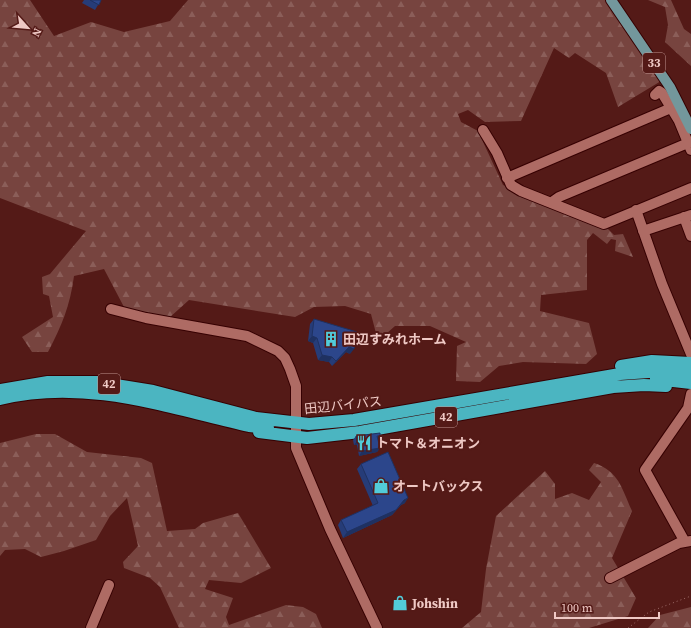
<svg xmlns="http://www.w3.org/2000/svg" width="691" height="628" font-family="'Source Serif 4','Noto Sans JP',serif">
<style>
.forest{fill:url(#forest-firs)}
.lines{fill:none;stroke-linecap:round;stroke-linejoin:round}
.minor-casing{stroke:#360002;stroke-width:12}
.major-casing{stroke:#360002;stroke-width:12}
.highway-casing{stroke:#360002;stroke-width:14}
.path{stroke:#9f6e6b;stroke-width:1;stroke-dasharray:1 3;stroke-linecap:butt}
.minor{stroke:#ae6b64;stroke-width:10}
.major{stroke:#73979c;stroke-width:10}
.highway{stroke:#4bb5c1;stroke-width:12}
.wall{fill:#263c78}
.shaded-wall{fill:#1f3161}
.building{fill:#2c468b;stroke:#1f3161}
.labels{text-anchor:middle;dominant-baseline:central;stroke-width:4;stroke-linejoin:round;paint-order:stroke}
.shield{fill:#541a17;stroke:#c09491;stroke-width:1}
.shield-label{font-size:12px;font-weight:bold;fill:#efc9c5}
.poi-label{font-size:13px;font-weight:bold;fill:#efc9c5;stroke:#541a17;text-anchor:start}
.street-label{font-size:13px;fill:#efc9c5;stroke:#541a17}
</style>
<defs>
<pattern id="forest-firs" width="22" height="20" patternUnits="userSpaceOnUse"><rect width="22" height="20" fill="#77443f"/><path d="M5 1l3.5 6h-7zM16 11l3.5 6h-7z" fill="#8b5e59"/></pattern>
</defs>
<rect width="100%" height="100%" fill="#541a17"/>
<path class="forest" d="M0,0H30L54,36L91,22L124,32L170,21L188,0H608L661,81L618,107L606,73L575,53L569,58L554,48L521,121L485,122L468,110L458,114L461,122L478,131L503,185L606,227L614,235L623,234L633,257L615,251L616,240L611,239L607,244L593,233L587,240V290L541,295L540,311L589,323L597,354L586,364L523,362L499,366L480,382L456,381L457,346L466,342L430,326H395L378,341L371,314L345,306L314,307L295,317L189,300L169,318L124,307L104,269L74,276C70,306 62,325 48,352H32L22,337L53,317L49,296L43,294L42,277L50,274L86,231L0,198Z
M648,0H671L684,29L691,34V66L665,42L668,25L665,7Z
M36,434H55L87,452L141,458L152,463L167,531L195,529L203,523L238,513L271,568L241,583L209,580L205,589L233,598L226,617L229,625L286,605L303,607L316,614L322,628H179L160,587L150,578L124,568L123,562L138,546L127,498L110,516L96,540L64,551L41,557L25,549L5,550L0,556V443Z
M594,463C619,471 622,489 632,511L612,558L636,598L628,616L589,628H462L481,612L486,569L496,516L545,471L555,484V499L572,493L589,500L601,482L589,470Z
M691,607V628H648L660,615Z"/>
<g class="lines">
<defs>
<path id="minor" d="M655,95L659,91L662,93L679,121L691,150
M483,130L497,153L511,185L521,191L604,224L691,188
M507,178L671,108
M552,202L559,197L688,143
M636,210L662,284L691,354
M684,217L691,236
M643,231L691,215
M111,309L146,318L247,336L278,351L285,358L290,369L296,386V448L330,529L377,628
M685,542L645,470L688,408L691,394
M610,578L679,543L691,541
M91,628L109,585"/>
<path id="major" d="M611,0L670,87L691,129"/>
<path id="highway" d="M621,366L652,361L691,363
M656,379L691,383
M0,390L48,382H97L153,391L256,418L309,424L354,420L620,374L662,371L691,374
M0,399C85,378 166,407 249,426L268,428
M259,432L307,438L360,432L613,387L644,385L666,386"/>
</defs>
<use href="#minor" class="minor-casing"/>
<use href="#major" class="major-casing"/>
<use href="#highway" class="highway-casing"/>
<path class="path" d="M628,628L649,612L691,596"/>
<use href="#minor" class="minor"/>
<use href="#major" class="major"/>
<use href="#highway" class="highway"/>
</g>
<path class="wall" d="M84,0H101L95,10L82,3Z
M314,319L350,354L346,352L332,366L329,362L318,360L313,343L308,341L310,324Z
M356,436H380L378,439L380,448L377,452L359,456L357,445H354L353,440Z
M361,464L405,503L401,505L392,515L343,538L338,525L341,520L373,506L357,469Z"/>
<path class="shaded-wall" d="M312,336L317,338L313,343L308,341Z
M349,347L354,349L350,354L346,352L332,366L336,361Z
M322,355L332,357L329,362L318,360Z
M357,441H360L357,445H354Z
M380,448L377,452L359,456L362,451Z
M408,498L405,503L401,505L392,515L343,538L347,532Z"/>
<path class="building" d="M90,0H101L99,5Z
M314,319L357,332L354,349L349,347L336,361L332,357L322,355L317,338L312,336Z
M380,433V436H377L380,448L362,451L360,441H357L356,436Z
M388,452L408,498L404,500L396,510L347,532L341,520L378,503L361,464Z"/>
<defs>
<symbol id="building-bare" viewBox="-9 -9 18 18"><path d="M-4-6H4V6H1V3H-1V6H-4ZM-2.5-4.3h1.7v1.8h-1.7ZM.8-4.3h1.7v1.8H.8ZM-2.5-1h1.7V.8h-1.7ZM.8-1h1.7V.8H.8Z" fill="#52cbd9" stroke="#541a17" stroke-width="2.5" paint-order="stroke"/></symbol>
<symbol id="restaurant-bare" viewBox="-9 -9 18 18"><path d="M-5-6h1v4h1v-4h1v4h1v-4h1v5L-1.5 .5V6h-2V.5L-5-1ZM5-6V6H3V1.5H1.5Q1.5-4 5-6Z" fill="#52cbd9" stroke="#541a17" stroke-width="2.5" paint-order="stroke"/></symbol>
<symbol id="shop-bare" viewBox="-9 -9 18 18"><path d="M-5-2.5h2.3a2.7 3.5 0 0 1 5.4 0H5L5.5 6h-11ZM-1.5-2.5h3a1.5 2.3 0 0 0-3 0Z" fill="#52cbd9" stroke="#541a17" stroke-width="2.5" paint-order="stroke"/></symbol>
</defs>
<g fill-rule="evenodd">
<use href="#building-bare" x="320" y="328" width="22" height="22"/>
<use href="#restaurant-bare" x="353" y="432" width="22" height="22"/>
<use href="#shop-bare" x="370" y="475" width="22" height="22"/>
<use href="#shop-bare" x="389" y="592" width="22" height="22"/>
</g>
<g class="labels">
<g class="shield">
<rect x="643" y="53" width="22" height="20" rx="3"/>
<rect x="98" y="374" width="22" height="20" rx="3"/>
<rect x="435" y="407" width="22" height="20" rx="3"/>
</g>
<g class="shield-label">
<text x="654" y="63">33</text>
<text x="109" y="384">42</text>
<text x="446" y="417">42</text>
</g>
<g class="poi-label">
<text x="343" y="339">田辺すみれホーム</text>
<text x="376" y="443">トマト＆オニオン</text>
<text x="393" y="486">オートバックス</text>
<text x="412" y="603">Johshin</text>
</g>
<g class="street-label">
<text transform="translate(343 405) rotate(-6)">田辺バイパス</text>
</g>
</g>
<g transform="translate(28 28) rotate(117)" stroke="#541a17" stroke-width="3" paint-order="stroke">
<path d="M0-3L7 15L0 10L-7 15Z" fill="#efc9c5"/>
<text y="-6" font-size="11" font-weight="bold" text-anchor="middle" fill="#efc9c5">N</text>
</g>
<path d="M555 612v6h104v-6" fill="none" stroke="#efc9c5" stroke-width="2"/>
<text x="561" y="612" font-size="12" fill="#efc9c5" stroke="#541a17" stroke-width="3" paint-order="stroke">100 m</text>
</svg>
